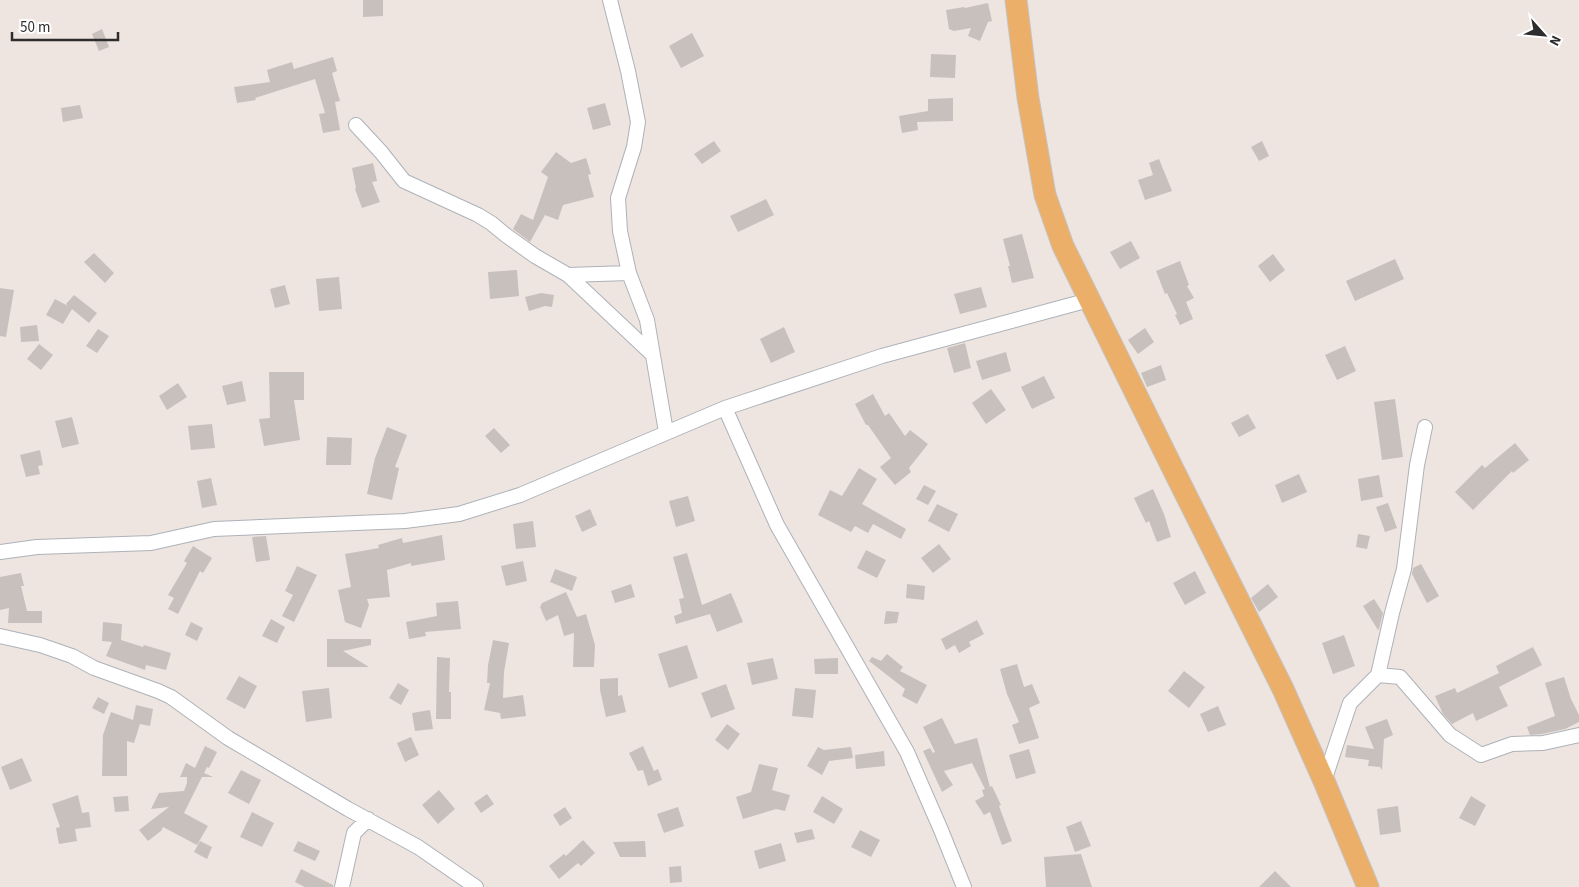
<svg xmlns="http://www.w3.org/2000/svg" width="1579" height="887" font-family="'Source Sans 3',sans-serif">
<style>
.building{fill:#c7c0bc}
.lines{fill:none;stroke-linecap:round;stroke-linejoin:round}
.street-casing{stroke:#adb2b9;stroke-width:16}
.primary-casing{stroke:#c4c4c4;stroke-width:23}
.street{stroke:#fff;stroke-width:14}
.primary{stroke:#ebaf69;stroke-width:21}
</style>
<rect width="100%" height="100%" fill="#eee5e1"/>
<path class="building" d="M363,0H383V16L363,17Z
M988,3L992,21L988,22L980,41L968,36L971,28L954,31L949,29L946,10L964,7L965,8Z
M102,29L109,47L99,51L92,34Z
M692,33L704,56L681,68L669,46Z
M931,54L956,55L955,78L930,77Z
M333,57L337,71L332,73L340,101L335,102L340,130L323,133L319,114L325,113L315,79L255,98L256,100L237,103L234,87L270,82L267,70L292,62L294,69Z
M953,98V121L917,122L918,130L902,133L899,116L928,111V99Z
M605,103L611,125L593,130L587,108Z
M80,105L83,118L63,122L61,108Z
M714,141L721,151L702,164L694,154Z
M1262,141L1269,156L1259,161L1251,147Z
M556,152L571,163L586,158L591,174L588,175L594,197L563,205L558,220L545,215L530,242L513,229L521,214L533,220L548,177L541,172Z
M1159,159L1172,191L1145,200L1138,180L1153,175L1149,163Z
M373,163L377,181L372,182L380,202L362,208L355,189L356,188L352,168Z
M766,199L774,215L738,232L730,216Z
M1022,234L1034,278L1012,283L1008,266H1010L1003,239Z
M1131,241L1140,258L1120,269L1110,252Z
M94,253L114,273L105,283L84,262Z
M1273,254L1285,270L1270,282L1258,266Z
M1395,259L1404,279L1355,301L1346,281Z
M1180,261L1189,285L1187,286L1194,298L1186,302L1193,319L1180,325L1175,315L1177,314L1167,293L1165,294L1156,271Z
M517,270L519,296L490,299L488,272Z
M339,277L342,309L319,311L316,279Z
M285,285L290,304L275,308L270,289Z
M981,287L987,307L960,314L954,294Z
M0,288L14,290L6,337L0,336Z
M541,293L554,295L552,307L545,306L529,311L525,297Z
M74,295L97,313L89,323L72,309L63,324L46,315L55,299L68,306L66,304Z
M37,325L39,341L21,342L20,327Z
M784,327L795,352L771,363L760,339Z
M1145,328L1154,342L1138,354L1128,340Z
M98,329L109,336L97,353L86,346Z
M965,343L971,368L954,373L947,348Z
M39,344L53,355L41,370L27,359Z
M1345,346L1356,371L1337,380L1325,355Z
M1006,352L1011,371L982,380L976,361Z
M1161,365L1166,380L1147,387L1141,373Z
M269,372H304V400H294L300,440L264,446L259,419L270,418Z
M1044,376L1055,398L1032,409L1021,387Z
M242,381L246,401L227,405L222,386Z
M178,383L187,397L167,410L159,396Z
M991,389L1006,410L986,424L972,403Z
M873,394L885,416L889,413L905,436L910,430L928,444L909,468L911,472L895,485L880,467L891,458L868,425H866L855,404Z
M1395,399L1403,457L1382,460L1374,402Z
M1248,414L1256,428L1239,437L1231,423Z
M72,417L79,444L62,448L55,421Z
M212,424L215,448L191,450L188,426Z
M387,427L407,435L395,467L399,468L392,500L367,494L375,458Z
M494,428L510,445L501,453L485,436Z
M327,437L352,438L351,465H326Z
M1515,443L1529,460L1513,473L1512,471L1473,510L1455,492L1482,465L1485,468Z
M40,450L43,465L38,466L40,474L26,477L20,455Z
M859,468L877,479L862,504L906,529L901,539L873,524L868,533L855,526L851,532L818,515L830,490L842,496Z
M1299,474L1307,492L1282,503L1275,485Z
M1379,475L1383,497L1361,501L1358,479Z
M211,478L217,505L202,508L197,481Z
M924,485L936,491L928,505L916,499Z
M1153,489L1164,514L1171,537L1157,542L1149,521L1146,523L1134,498Z
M688,496L695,521L676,527L669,501Z
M1388,503L1397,528L1385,532L1376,507Z
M937,504L958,514L949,532L928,521Z
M590,509L597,525L582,532L575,516Z
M533,521L536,547L516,549L513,524Z
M1358,534L1370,536L1367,549L1356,547Z
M442,535L445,560L411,566V563L387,570L390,597L367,599L369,605L361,628L345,622L338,590L351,587L345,554L379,548L378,545L402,538L403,543Z
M266,536L270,560L256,562L252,537Z
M939,544L951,559L933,573L921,558Z
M193,546L212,558L203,573L200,571L178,614L168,609L174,598L168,595L187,563L184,561Z
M866,550L886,560L877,578L857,568Z
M687,553L702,605L731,593L743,622L717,632L710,614L676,624L674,616L682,613L679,599L684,598L673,557Z
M523,561L527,581L506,586L501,566Z
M1421,564L1439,596L1427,603L1412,574L1413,568Z
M297,566L317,575L294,622L282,616L293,595L285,591Z
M555,569L577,577L572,591L550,582Z
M1195,571L1206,593L1185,605L1173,583Z
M21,573L24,586H21L27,611H42V623H8L9,608L0,610V577Z
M631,584L635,597L615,603L611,591Z
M907,584L925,586L924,600L906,598Z
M1268,584L1278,597L1259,612L1251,598Z
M566,592L577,617L586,614L595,645L594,667H573L574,633L564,636L558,615L546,621L540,607L542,603Z
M1374,599L1383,613L1379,629L1378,630L1363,606Z
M458,601L461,629L425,632L426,636L409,639L406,622L437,616L436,603Z
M886,611L899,612L897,623L884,624Z
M271,619L285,627L277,643L262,636Z
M977,620L984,634L969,642L971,646L959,653L955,645L946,650L941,639Z
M103,622L122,624L121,640L143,647L144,645L171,653L166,670L146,665L145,670L106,656L112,642L102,641Z
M191,622L203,628L197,641L185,635Z
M1344,635L1355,666L1333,674L1322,643Z
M327,639H371V645L343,651L369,667H327Z
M493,640L509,643L504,672L503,698L523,695L526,716L501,719L500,713L484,710L490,683H487L488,665Z
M687,645L698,678L669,688L658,654Z
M1533,647L1542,665L1499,687L1508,706L1476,721L1473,713L1452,724L1443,714L1435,696L1455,688L1457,693L1499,673L1496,666Z
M887,654L903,667L900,671L927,685L917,704L902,696L905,689L869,661L872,657L881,661Z
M437,657L450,658L449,692H451V719H436Z
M773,658L778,679L752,685L747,663Z
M838,658V674H815L814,659Z
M1017,664L1024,687L1032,684L1040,703L1029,708L1039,738L1019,744L1012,725L1019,722L1007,694L1000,669Z
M1184,671L1205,687L1189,708L1168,691Z
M239,676L257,686L245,709L226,699Z
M1564,677L1571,699L1579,715V722L1565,729L1542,734L1530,735L1527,727L1555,716L1545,683Z
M618,678V696L622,695L626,712L606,717L600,690V679Z
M398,683L409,690L401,705L389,698Z
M726,684L735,709L711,718L701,693Z
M329,688L332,718L306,722L302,691Z
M795,688L816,690L813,718L792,716Z
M98,697L109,703L104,714L92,708Z
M136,705L153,709L150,726L140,724L134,743L127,741V776H102L103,735L111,712L133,720Z
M1218,706L1226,725L1208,732L1200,714Z
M430,710L433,729L415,731L412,713Z
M942,718L955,744L977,738L990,787L992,786L1001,805L999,806L1012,841L1002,845L990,812L984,815L975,801L984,796L982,790L985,789L972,763L944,771L953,785L942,792L923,751L930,748L933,753L935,752L923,727Z
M1387,719L1393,735L1384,739L1382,770L1380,767L1368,766L1369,760L1345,757L1347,745L1374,749L1365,727Z
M727,724L740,734L728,750L715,740Z
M411,737L419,755L405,762L397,743Z
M205,746L217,752L209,768L207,767L204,773L213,777H202L184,813L208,826L197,845L163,827L161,831L148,841L139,830L169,807L151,809L159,793L184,791L187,783V777H180L186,763L195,768Z
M643,746L654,771L658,769L662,780L648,786L643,770L638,771L629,753Z
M818,747L824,750L851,747L853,758L829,761L822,775L807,766Z
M1029,749L1036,773L1016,779L1009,755Z
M884,751L885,766L856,769L855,755Z
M22,758L32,781L10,790L1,767Z
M759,764L778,768L772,790L790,795L785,811L776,809L743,819L736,797L751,792Z
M241,770L261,780L249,804L228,793Z
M439,790L455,809L438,824L422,805Z
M487,794L494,804L481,813L474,803Z
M78,795L82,813L89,812L91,827L75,829L77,841L59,844L56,828L60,827L52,804Z
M128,796L129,811L115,812L113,797Z
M822,796L843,809L834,824L813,812Z
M1471,796L1486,805L1475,826L1459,818Z
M1398,806L1401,832L1380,835L1377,809Z
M565,807L572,818L560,826L553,815Z
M678,807L684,826L664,833L657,814Z
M252,812L274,823L262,847L240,837Z
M1081,821L1091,846L1075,852L1066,827Z
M812,829L815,839L797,843L794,833Z
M860,830L880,840L871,857L851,847Z
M583,840L595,853L581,866L578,863L559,879L549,866L564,854L566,856Z
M200,841L212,847L207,859L194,852Z
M298,841L320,851L315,861L293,851Z
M645,841L646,857H620L613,842Z
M781,843L786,861L759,869L754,851Z
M1081,854L1092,887H1046L1044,857Z
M681,866L682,882L670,883L669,867Z
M301,869L333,885V887H305L295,882Z
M1275,871L1291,887H1259Z"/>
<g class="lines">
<defs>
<path id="street" d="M610,0L628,71L638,122L634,147L618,198L620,231L629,273L647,320L666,432
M356,125L381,152L404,181L478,215L491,223L507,236L535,256L568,275L653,355
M568,275L629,273
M725,408L777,525L907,752L941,830L964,887
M0,552L37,547L151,543L214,529L405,521L459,514L520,495L725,408L882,356L1089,300
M0,636L40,645L72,656L94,668L158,691L171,697L228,738L348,809L418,847L476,887
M1378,675L1392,613L1404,569L1417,465L1425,427
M1324,781L1350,703L1378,675L1400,677L1450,735L1481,755L1512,744L1543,743L1579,735
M342,887L354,833L368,819"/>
<path id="primary" d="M1016,0L1028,98L1045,195L1063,246L1173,469L1283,689L1324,781L1368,887"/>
</defs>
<use href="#street" class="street-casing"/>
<use href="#primary" class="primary-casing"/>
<use href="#street" class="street"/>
<use href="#primary" class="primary"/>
</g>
<g transform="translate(1544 35) rotate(117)" stroke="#ffffff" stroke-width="4" paint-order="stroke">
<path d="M0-4L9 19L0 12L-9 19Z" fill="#2d2d2d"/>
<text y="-8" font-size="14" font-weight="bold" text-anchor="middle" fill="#2d2d2d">N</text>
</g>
<path d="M12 32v8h106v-8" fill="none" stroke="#2d2d2d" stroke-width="2.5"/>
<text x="20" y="32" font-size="15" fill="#2d2d2d" stroke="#ffffff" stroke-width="4" paint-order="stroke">50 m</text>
</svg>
